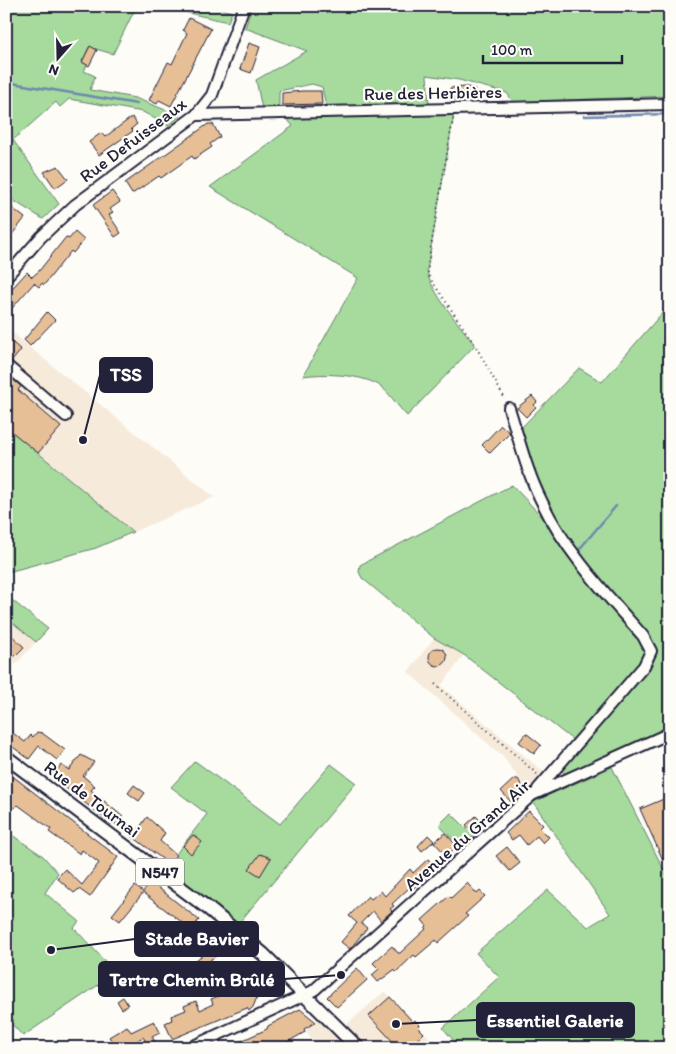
<svg xmlns="http://www.w3.org/2000/svg" width="676" height="1054" font-family="Itim,sans-serif">
<style>
.built{fill:#f6eada}
.green{fill:#a6db9d;stroke:#647e6c}
.lines{fill:none;stroke-linecap:round;stroke-linejoin:round}
.stream{stroke:#6e89ae;stroke-width:2.5}
.building{fill:#e7bf97;stroke:#22223b}
.minor-casing{stroke:#22223b;stroke-width:14}
.major-casing{stroke:#22223b;stroke-width:16}
.path{stroke:#22223b;stroke-width:2;stroke-dasharray:1 4;stroke-linecap:butt}
.minor{stroke:#fdfcf7;stroke-width:10}
.major{stroke:#fdfcf7;stroke-width:12}
.labels{text-anchor:middle;dominant-baseline:central;stroke-width:4.5;stroke-linejoin:round;paint-order:stroke}
.shield{fill:#fdfcf7;stroke:#646373;stroke-width:1}
.shield-label{font-size:16px;font-weight:bold;fill:#22223b}
.street-label{font-size:18px;fill:#22223b;stroke:#fdfcf7}
.leader{fill:none;stroke:#22223b;stroke-width:2}
.callout-dot{fill:#22223b;stroke:#fdfcf7;stroke-width:2}
.callout{fill:#22223b;stroke:#22223b;stroke-width:2}
.callout-label{font-size:19px;text-anchor:middle;font-weight:bold;fill:#fff}
</style>
<rect width="100%" height="100%" fill="#fdfcf7"/>
<filter id="ink" filterUnits="userSpaceOnUse"><feTurbulence type="fractalNoise" baseFrequency=".02" numOctaves="2"/><feDisplacementMap in="SourceGraphic" scale="10" xChannelSelector="R" yChannelSelector="G"/><feConvolveMatrix kernelMatrix="1 2 1 2 8 2 1 2 1" color-interpolation-filters="sRGB"/></filter>
<g filter="url(#ink)">
<path class="built" d="M6,327L33,350L214,497L133,532L6,426Z
M6,617L36,642L6,675Z
M434,638L464,655L441,686L546,774L530,794L504,758L408,672Z
M385,991L430,1038L416,1048H365L345,1026Z
M320,1019L348,1048H318L305,1029Z"/>
<path class="green" d="M6,6H213L232,12L228,22L184,12L135,9L113,54L89,47L82,62L87,65L84,71L95,76L90,90L135,98L181,116L168,126L143,112L69,99L60,107L56,102L13,140L59,204L43,219L6,196Z
M252,6H670V96L513,102L507,93L459,80L427,75L429,105L326,107L322,87L312,84L279,91V108L262,109L256,80L307,51L245,28Z
M454,114L427,270C430,292 461,326 475,345L407,416C398,407 388,390 377,384C358,374 323,373 303,376L358,278L210,187L293,126L286,118Z
M670,304V728L566,776L560,768L644,671L648,636C611,592 569,549 543,498C533,477 528,451 521,428L579,368L602,382Z
M6,426L133,532L96,548L8,572V597L48,629L36,642L6,617Z
M512,485L558,534L641,637L647,656L574,741L464,655L434,638L362,578L359,572L360,565Z
M195,761L280,824L331,764L356,783L238,924L166,867L207,814L171,787Z
M612,767L670,882V1048H460L443,1028L499,977L476,953L548,890L588,927L610,914L533,802Z
M451,813L474,836L461,848L439,825Z
M6,831L43,856L58,873L45,893L79,921L74,928L116,973L23,1036L6,1018Z"/>
<g class="lines">
<path class="stream" d="M6,82L137,104
M584,116L670,114
M577,552L616,506"/>
</g>
<path class="building" d="M189,18L211,29L171,106L159,100L157,104L149,100L168,62L172,64L187,33L183,30Z
M249,43L260,47L251,73L240,69Z
M90,46L97,50L89,66L82,62Z
M467,87L475,89V99L450,100V88Z
M302,91H321L322,104L282,105V93Z
M132,117L137,124L131,129L133,131L99,155L89,142L101,133L105,137Z
M208,124H213L220,137L210,144L212,147L194,159L192,156L161,178L159,176L132,194L125,183Z
M58,166L68,179L55,188L44,172Z
M112,191L120,202L110,209L113,212L109,215L121,233L115,237L93,205Z
M11,207L25,218L10,237L6,233V212Z
M75,232L84,240L73,253L71,251L44,285L42,283L39,287L34,283L6,315V295L27,272L32,277L39,271L66,237L69,239Z
M47,312L55,320L30,346L24,340Z
M6,337L21,350L12,361L6,358Z
M6,374L21,386L18,390L61,427L38,453L6,427Z
M532,396L537,402L534,405L536,407L526,417L517,408Z
M501,425L510,433L490,453L482,445Z
M6,630L24,647L6,665Z
M429 657a9 9 0 1 1 18 0a9 9 0 1 1-18 0Z
M6,728L25,742L31,735L33,737L37,732L42,733L65,750L57,760L39,746L29,759L6,742Z
M526,733L541,745L534,754L519,742Z
M81,755L94,762L83,776L95,786L91,790L123,817L117,825L113,822L112,824L52,777L61,765L69,770Z
M6,771L118,857L90,897L79,889L74,893L57,878L65,869L82,885L99,863L82,850L80,854L49,832L51,829L18,805L15,808L11,806L6,811Z
M514,779H518L524,789L511,802L501,791Z
M134,785L145,793L139,801L128,793Z
M666,798L670,806V858L663,860L640,809Z
M529,811L543,825L540,828L549,837L543,843L537,836L527,845L519,835L512,840L506,833Z
M476,816L484,825L475,835L466,825Z
M147,817L165,833L160,841L176,855L169,864L133,837Z
M445,833L457,846L447,856L434,842Z
M193,835L202,842L191,854L183,846Z
M428,835L434,841L422,851L418,846Z
M507,847L520,863L510,871L496,856Z
M260,854L271,858L260,876L249,869Z
M428,859L436,868L410,891L408,889L392,904L394,906L390,909L392,911L381,921L373,911L361,923L367,928L350,949L341,942L357,923L349,916L368,896L371,899L381,891L385,896L410,869L413,873Z
M151,882L199,920L191,929L143,893L120,921L112,915L135,886L143,892Z
M467,883L477,894L480,891L485,896L465,914L468,916L438,943L436,940L416,957L414,955L396,972L394,970L378,982L372,975L379,969L373,963L392,946L398,953H400L426,929L425,928L427,926L422,920L449,896L451,898Z
M213,947L219,954L210,960L219,972L205,980L199,972L202,969L196,960Z
M357,968L367,980L337,1007L327,997Z
M230,973L252,994L263,983L253,1007L249,1011L247,1008L172,1039L165,1023L172,1020L171,1016L186,1010L184,1006L196,1001L200,1010L213,1004L211,999L230,992L226,987L228,984L224,980Z
M123,997L128,1005L122,1009L117,1001Z
M390,997L413,1022L415,1020L420,1025L418,1027L424,1033L408,1048H399L369,1016Z
M300,1009L316,1022L304,1029L305,1032L277,1048L274,1045L268,1048H241L239,1042L267,1029L268,1026Z
M154,1021L160,1032L152,1036L156,1045L150,1048L143,1037L125,1048H97L112,1041L109,1037L127,1026L131,1032Z"/>
<g class="lines">
<defs>
<path id="minor" d="M196,115L670,104
M6,277L41,237L75,205L196,115L212,95L244,6
M6,365L66,416
M509,408C519,439 527,473 542,502C565,551 607,595 643,636L651,651L644,666L538,789
M189,1048L313,991L532,795L670,733"/>
<path id="major" d="M6,757L209,909L263,954L358,1048"/>
</defs>
<use href="#minor" class="minor-casing"/>
<use href="#major" class="major-casing"/>
<path class="path" d="M453,119L428,264V275L475,345L505,399
M435,684L538,775"/>
<use href="#minor" class="minor"/>
<use href="#major" class="major"/>
</g>
</g>
<g class="labels">
<rect class="shield" x="136" y="858.5" width="48" height="27" rx="4"/>
<g class="shield-label">
<text x="160" y="872">N547</text>
</g>
<g class="street-label">
<text transform="translate(433 93) rotate(-1)">Rue des Herbières</text>
<text transform="translate(133 140) rotate(-37)">Rue Defuisseaux</text>
<text transform="translate(92 799) rotate(37)">Rue de Tournai</text>
<text transform="translate(467 835) rotate(-41)">Avenue du Grand Air</text>
</g>
</g>
<path class="leader" d="M83 440L100 375M51 950L135 939M341 975L284 979M396 1024L477 1020"/>
<g class="callout-dot">
<circle cx="83" cy="440" r="5"/>
<circle cx="51" cy="950" r="5"/>
<circle cx="341" cy="975" r="5"/>
<circle cx="396" cy="1024" r="5"/>
</g>
<g class="callout">
<rect x="100" y="358" width="52" height="34" rx="5"/>
<rect x="135" y="922" width="123" height="34" rx="5"/>
<rect x="99" y="962" width="185" height="34" rx="5"/>
<rect x="477" y="1003" width="157" height="34" rx="5"/>
</g>
<g class="callout-label">
<text x="126" y="381">TSS</text>
<text x="197" y="945">Stade Bavier</text>
<text x="192" y="986">Tertre Chemin Brûlé</text>
<text x="555" y="1027">Essentiel Galerie</text>
</g>
<rect width="676" height="1054" fill="none" stroke="#fdfcf7" stroke-width="25"/>
<rect x="12" y="12" width="651" height="1029" fill="none" stroke="#22223b" stroke-width="2" filter="url(#ink)"/>
<g transform="translate(58 58) rotate(200)" stroke="#fdfcf7" stroke-width="4" paint-order="stroke">
<path d="M0-4L9 19L0 12L-9 19Z" fill="#22223b"/>
<text y="-8" font-size="14" font-weight="bold" text-anchor="middle" fill="#22223b">N</text>
</g>
<path d="M483 55v8h139v-8" fill="none" stroke="#22223b" stroke-width="2.5"/>
<text x="491" y="55" font-size="15" fill="#22223b" stroke="#fdfcf7" stroke-width="4" paint-order="stroke">100 m</text>
</svg>
